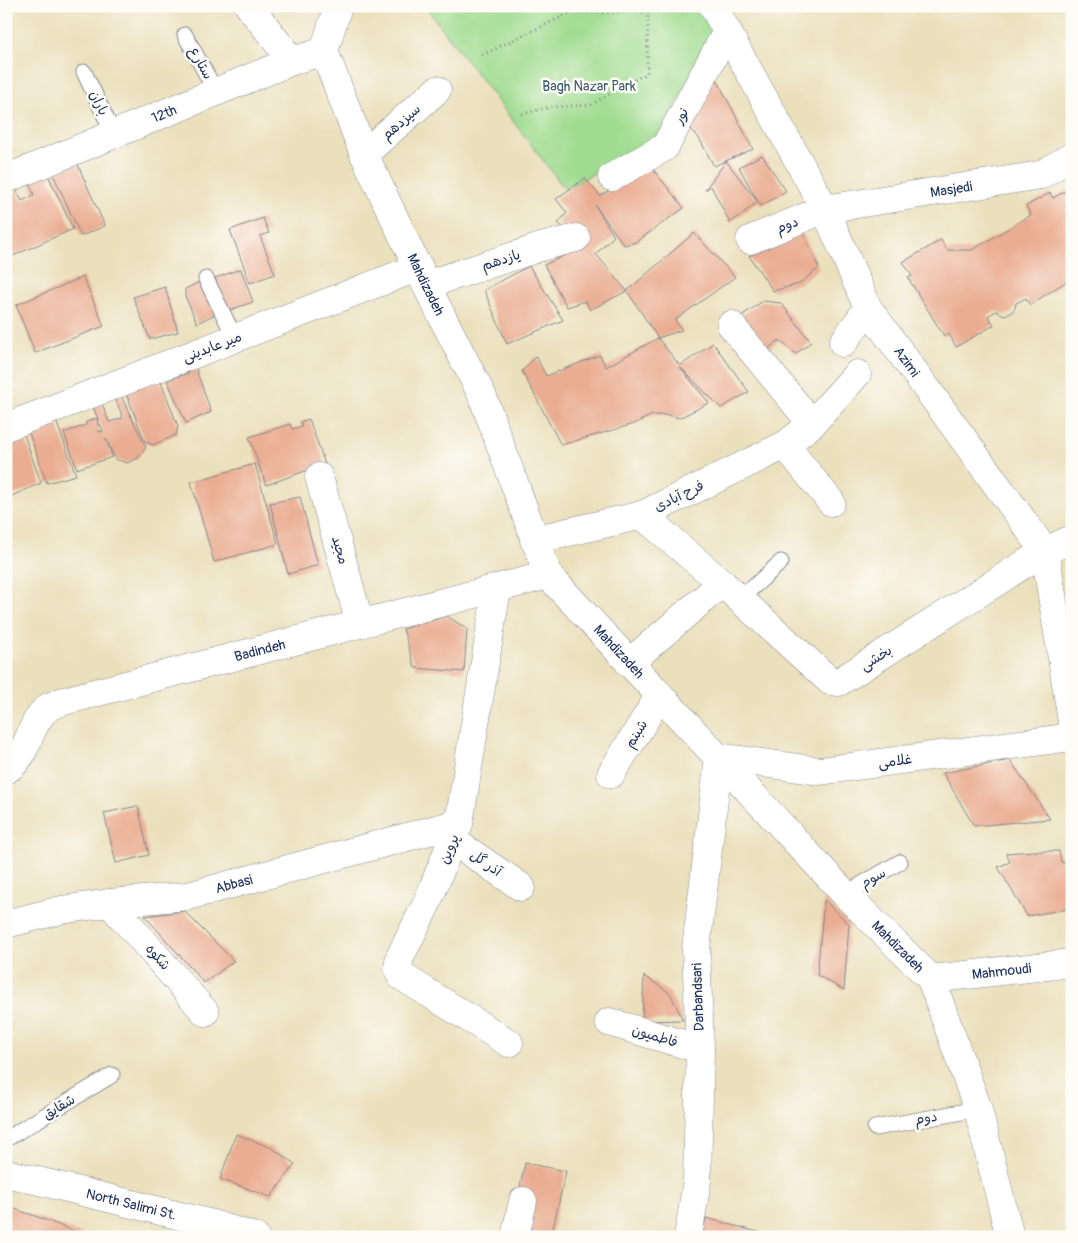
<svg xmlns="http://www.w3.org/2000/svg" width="1078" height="1243" font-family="Pangolin,'Playpen Sans Arabic',sans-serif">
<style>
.green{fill:#a0dc90;stroke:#5e8677}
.building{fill:#eaad92}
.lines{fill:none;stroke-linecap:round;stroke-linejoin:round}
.lane-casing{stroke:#83888d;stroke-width:17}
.street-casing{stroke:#83888d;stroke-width:29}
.path{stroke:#83888d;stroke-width:3;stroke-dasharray:1 4;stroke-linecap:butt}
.lane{stroke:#fff;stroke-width:15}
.street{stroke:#fff;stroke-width:28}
.labels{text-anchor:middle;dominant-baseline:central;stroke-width:5;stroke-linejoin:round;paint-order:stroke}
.street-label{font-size:14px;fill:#1b2f5e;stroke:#fdfcf7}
.park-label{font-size:14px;fill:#3c5a6a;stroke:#fdfcf7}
</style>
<rect width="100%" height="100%" fill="#fdfcf7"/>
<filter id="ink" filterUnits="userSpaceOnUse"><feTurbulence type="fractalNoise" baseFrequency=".02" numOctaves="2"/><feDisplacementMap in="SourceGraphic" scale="10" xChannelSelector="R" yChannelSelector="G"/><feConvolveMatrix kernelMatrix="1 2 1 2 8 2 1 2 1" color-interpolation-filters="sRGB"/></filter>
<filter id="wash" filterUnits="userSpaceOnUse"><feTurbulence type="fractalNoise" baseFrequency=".0096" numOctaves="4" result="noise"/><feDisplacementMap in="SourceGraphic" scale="20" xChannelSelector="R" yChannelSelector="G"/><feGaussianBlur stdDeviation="1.12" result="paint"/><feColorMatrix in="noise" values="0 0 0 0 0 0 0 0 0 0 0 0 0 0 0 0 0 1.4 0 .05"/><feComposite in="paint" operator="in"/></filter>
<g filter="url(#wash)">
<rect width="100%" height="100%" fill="#ebe0bc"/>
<path class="green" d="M425,6H700L715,33L656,139L565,189Z"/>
<g id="blocks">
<path class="building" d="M715,76L753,149L714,166L699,138L686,123Z
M762,155L786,191L761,206L758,202L730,223L711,186L705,190L726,161L758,202L739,167Z
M77,163L105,226L81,236L53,174Z
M651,167L684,208L636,242L624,245L595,205L614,236L596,254L627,291L590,310L586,301L567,307L544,265L586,246L558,223L567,213L556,199L585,178L600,196Z
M47,173L73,229L6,259V190L14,186L22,201L34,195L29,182Z
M1067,190L1069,194L1072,192V282L1070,279L1030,305L1026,298L1016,303L1015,308L1011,313L1004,315L996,311L988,316L994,325L956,347L949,334L944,336L908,278L912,276L903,262L941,240L947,250H972L1031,215L1026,206L1050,193L1053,198Z
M263,218L269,233L260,236L275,274L250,283L230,230Z
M694,233L735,277L675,320L682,330L658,338L627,291Z
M803,233L819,268L799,284L773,291L749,256Z
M529,266L563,320L507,344L484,290Z
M241,269L253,302L227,311L215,278Z
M83,277L104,326L35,353L16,305Z
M206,279L220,312L197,323L185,296V289Z
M165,287L178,332L150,339L133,297Z
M763,301L781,303L811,342L796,354L779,340L762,354L737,319Z
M658,338L680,366L713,343L749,392L721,408L680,367L709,403L679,418L668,415H652L634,424L561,445L522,371L536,356L546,376L600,355L606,367Z
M195,366L211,412L186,423L167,380L189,373L188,367Z
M159,377L178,426L176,435L153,445L145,442L124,388Z
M121,396L146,447L138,458L127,463L115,459L106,438L112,457L77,469L64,433L86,425V422L97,418L99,432L103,431L93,407L102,404L109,422L123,418L115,398Z
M55,418L76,475L47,483L27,427Z
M309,419L325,464L266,485L249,437L290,424L292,429L302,426L300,422Z
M21,426L41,483L7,498L6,432Z
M255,464L278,544L214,562L191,482Z
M300,497L318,565L288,574L270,503Z
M447,616L467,629L464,672L415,668L403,629Z
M1010,760L1050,819L974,826L943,773Z
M138,806L149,855L116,863L104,813Z
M1034,851H1059L1061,862L1072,863V908L1027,916L998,867L1010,862L1006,853Z
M824,900L849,924L844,990L817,975Z
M184,911L234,961L204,983L145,916Z
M644,976L670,993L683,1020L642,1021Z
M236,1134L272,1148L295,1164L271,1197L220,1179Z
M525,1163L566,1171L551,1237H509Z
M6,1206L38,1217L89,1237H6Z
M706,1218L769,1235V1237H702Z
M103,1233L113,1236V1237H99Z"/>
</g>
</g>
<g filter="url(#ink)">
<use href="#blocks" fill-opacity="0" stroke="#83888d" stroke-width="1"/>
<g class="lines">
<defs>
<path id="lane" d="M185,35L216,92
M84,72L114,135
M206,279L235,338
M740,599L781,562
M845,894L900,862
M875,1128L978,1109
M6,1139L112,1075"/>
<g id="street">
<path d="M249,6L292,61"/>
<path id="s1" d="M338,6L324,51L364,154L426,285L482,395L548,575L845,894L931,979L978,1109L1010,1237"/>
<path id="s2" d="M713,6L825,209L868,308L1045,551L1072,721"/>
<path d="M364,154L437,90"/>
<path d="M612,177L665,147L727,31"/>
<path id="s3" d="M6,179L216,92L292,61L324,51"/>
<path id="s4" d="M750,240L825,209L1041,175L1072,156"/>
<path d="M426,285L541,247L576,238"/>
<path d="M731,325L812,424"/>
<path d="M843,343L868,308"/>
<path d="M6,427L419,267"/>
<path d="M785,445L831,502"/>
<path d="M319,477L360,624"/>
<path d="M642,515L722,583L830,681L839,682L1045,551L1072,539"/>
<path d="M534,540L642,515L785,445L812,424L857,374"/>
<path d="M497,588L459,823L427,903L400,957L398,968L401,976L509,1043"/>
<path d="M629,663L722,583"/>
<path d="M719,757L820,771L1072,737"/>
<path id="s5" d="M6,770C30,756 28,721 49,707C52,705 57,704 60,702L548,575"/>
<path d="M611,774L660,695"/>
<path d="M452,840L521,887"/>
<path d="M110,903L205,1012"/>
<path id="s6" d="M6,924L61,910L110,903L188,896L459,823"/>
<path id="s7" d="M931,979L1072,963"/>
<path d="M609,1022L700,1049"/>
<path id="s8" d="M6,1173L213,1224L255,1237"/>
<path d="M515,1237L523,1201"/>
<path d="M688,1237L697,1181L700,1049L696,949L719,757"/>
</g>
</defs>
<use href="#lane" class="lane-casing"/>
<use href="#street" class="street-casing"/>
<path class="path" d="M566,6L570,13
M482,55L570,13L688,12
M522,114L550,107L591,105L647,73L648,12L646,6"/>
<use href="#lane" class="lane"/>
<use href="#street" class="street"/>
</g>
</g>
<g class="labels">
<g class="street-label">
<text transform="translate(201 63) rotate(61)">ستارع</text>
<text transform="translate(99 103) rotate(65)">باران</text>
<text stroke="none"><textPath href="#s3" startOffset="171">12th</textPath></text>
<text transform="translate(681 116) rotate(-62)">نور</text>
<text transform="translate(401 122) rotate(-41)">سیزدهم</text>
<text stroke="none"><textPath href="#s4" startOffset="209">Masjedi</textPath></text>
<text transform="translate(787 225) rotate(-22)">دوم</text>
<text transform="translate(501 260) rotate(-18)">یازدهم</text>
<text stroke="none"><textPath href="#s1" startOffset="302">Mahdizadeh</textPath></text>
<text transform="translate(212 347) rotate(-21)">میر عابدینی</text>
<text stroke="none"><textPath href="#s2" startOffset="406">Azimi</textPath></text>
<text transform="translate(679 496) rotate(-26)">فرح آبادی</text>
<text transform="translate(340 550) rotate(74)">مجید</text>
<text stroke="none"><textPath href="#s5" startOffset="296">Badindeh</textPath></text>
<text stroke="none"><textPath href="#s1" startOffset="722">Mahdizadeh</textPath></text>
<text transform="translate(876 658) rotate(-32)">بخشی</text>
<text transform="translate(636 734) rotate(-58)">شبنم</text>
<text transform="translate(895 761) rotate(-8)">غلامی</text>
<text transform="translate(449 849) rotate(-68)">پروین</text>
<text transform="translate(486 863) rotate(35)">آذر گل</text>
<text transform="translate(873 878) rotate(-30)">سوم</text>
<text stroke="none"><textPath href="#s6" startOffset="232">Abbasi</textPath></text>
<text stroke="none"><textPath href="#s1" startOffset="1128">Mahdizadeh</textPath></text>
<text transform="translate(158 957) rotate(49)">شکوه</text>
<text stroke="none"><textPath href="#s7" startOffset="71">Mahmoudi</textPath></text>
<text transform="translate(698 997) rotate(-92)">Darbandsari</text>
<text transform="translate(655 1036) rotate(17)">فاطمیون</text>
<text transform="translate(59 1107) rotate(-31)">شقایق</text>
<text transform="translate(926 1118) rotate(-10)">دوم</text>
<text stroke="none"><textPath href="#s8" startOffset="129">North Salimi St.</textPath></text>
</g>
<g class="park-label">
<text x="589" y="86">Bagh Nazar Park</text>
</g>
</g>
<rect width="1078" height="1243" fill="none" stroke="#fdfcf7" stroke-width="25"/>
</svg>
